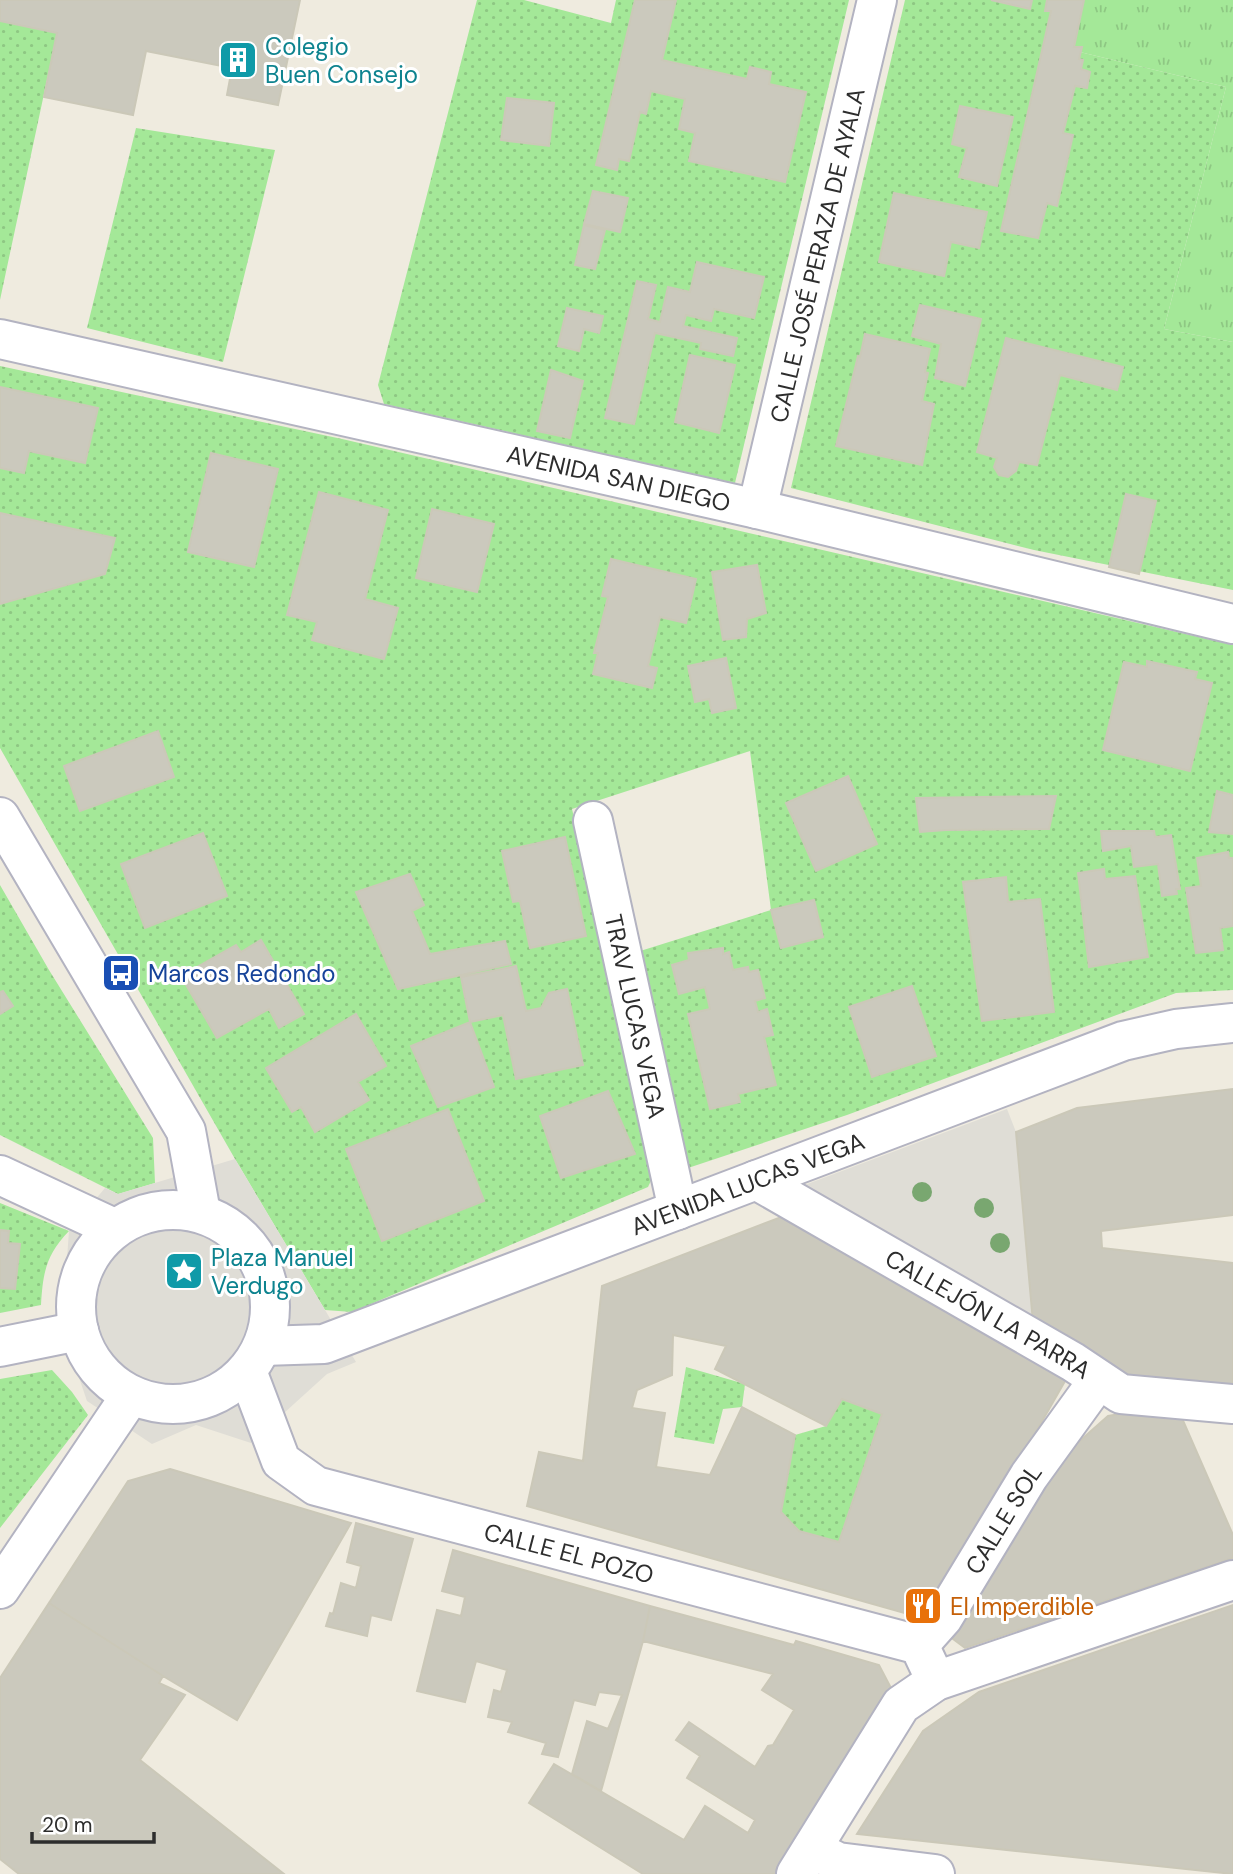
<svg xmlns="http://www.w3.org/2000/svg" width="1233" height="1874" font-family="'DM Sans',sans-serif">
<style>
.grass{fill:url(#grass-tufts)}
.garden{fill:url(#garden-dots)}
.plaza{fill:#dfddd6}
.building{fill:#cbc9bd;stroke:#cbc8b8;stroke-width:2;fill-rule:evenodd}
.lines{fill:none;stroke-linecap:round;stroke-linejoin:round}
.street-casing{stroke:#b3b3c1;stroke-width:42}
.street{stroke:#fff;stroke-width:38}
.tree{fill:#79a770}
.labels{text-anchor:middle;dominant-baseline:central;stroke-width:6;stroke-linejoin:round;paint-order:stroke}
.culture-label{font-size:24px;fill:#0d838f;stroke:#fff;text-anchor:start}
.street-label{font-size:24px;fill:#2d2d2d;stroke:#fff}
.transit-label{font-size:24px;fill:#164399;stroke:#fff;text-anchor:start}
.food-label{font-size:24px;fill:#c56008;stroke:#fff;text-anchor:start}
</style>
<defs>
<pattern id="grass-tufts" width="24" height="20" patternUnits="userSpaceOnUse" patternTransform="scale(1.75)"><rect width="24" height="20" fill="#a4e898"/><path d="M3 7l-1-3M5 7V3M7 7l1-3M15 17l-1-3M17 17v-4M19 17l1-3" fill="none" stroke="#8ec783"/></pattern>
<pattern id="garden-dots" width="8" height="8" patternUnits="userSpaceOnUse" patternTransform="scale(1.75)"><rect width="8" height="8" fill="#a4e898"/><path d="M2 2h.1M6 6h.1" fill="none" stroke="#8ec783" stroke-width="1.8" stroke-linecap="round"/></pattern>
</defs>
<rect width="100%" height="100%" fill="#efebdf"/>
<path class="grass" d="M1071,0H1233V342L1164,329L1226,87L1059,47Z"/>
<path class="garden" d="M477,0H524L611,23L616,0H849L735,483L384,404L378,385Z
M905,0H1071L1059,47L1226,87L1164,329L1233,342V590L1034,550L791,488Z
M0,21L57,33L0,300Z
M136,128L275,150L223,362L87,328Z
M0,366L342,439L1233,645V990L1176,993L847,1115L685,1169L637,952L771,910L750,751L572,809L656,1170L648,1187L352,1312L325,1310L235,1159L0,748Z
M0,885L49,970L153,1138L155,1183L118,1194L0,1135Z
M0,1203L69,1231C46,1255 43,1272 41,1305L0,1313Z
M686,1367L745,1384L742,1407L723,1409L714,1444L674,1437Z
M52,1370L72,1392L88,1415L0,1528V1379Z
M842,1399L882,1414L839,1542L799,1531L781,1512L795,1435L826,1426Z"/>
<path class="plaza" d="M1007,1109L1016,1132L1033,1322L802,1186Z
M235,1159L356,1362L327,1374L251,1443L196,1425L152,1444L87,1401L62,1328L69,1231L105,1188L118,1194Z"/>
<path class="building" d="M0,0H300L278,105L227,95L232,68L146,51L133,115L44,97L57,33L0,21Z
M635,0H676L662,60L747,79L750,67L771,72L769,84L806,92L785,182L689,161L695,133L679,129L685,99L651,91L646,114L640,112L629,161L619,159L617,170L596,165Z
M991,0H1032L1030,9Z
M1047,0H1084L1074,47H1082L1079,59L1083,60L1081,69L1090,72L1087,88L1075,86L1063,133L1073,135L1057,206L1047,203L1038,238L1001,231L1051,11H1045Z
M507,98L554,103L549,146L501,140Z
M960,106L1013,117L997,186L959,177L967,148L952,144Z
M593,191L628,198L620,232L584,224Z
M894,193L987,212L979,248L951,242L944,276L879,262Z
M584,225L605,230L595,269L575,265Z
M697,262L764,277L754,318L714,309L711,321L686,315L683,326L737,338L733,356L700,349L701,343L655,333L634,424L605,418L637,281L656,285L648,319L660,322L668,287L690,292Z
M920,305L981,319L965,386L935,378L941,344L912,336Z
M567,308L603,316L599,333L584,329L579,351L558,346Z
M865,334L930,349L925,372L928,373L922,401L934,404L922,465L836,446L858,356L860,357Z
M1006,338L1123,367L1117,390L1060,375L1037,465L1019,462L1016,471L1008,477L999,475L994,467L997,458L977,452Z
M690,355L735,365L719,433L675,422Z
M551,370L583,381L570,438L537,431Z
M0,387L98,408L85,463L29,451L24,473L0,468Z
M211,453L278,469L254,567L188,552Z
M319,492L388,510L365,599L398,608L384,659L312,640L317,622L287,615Z
M1126,494L1156,501L1139,574L1109,567Z
M432,509L494,524L477,592L416,578Z
M0,513L115,538L105,574L0,604Z
M611,559L696,579L686,623L660,617L648,666L657,668L652,688L593,674L598,653H594L608,597L602,596Z
M757,565L766,613L747,619L746,637L723,640L712,572Z
M726,658L736,708L712,713L709,699L695,702L688,666Z
M1147,661L1197,672L1195,679L1212,683L1190,771L1103,750L1124,662L1147,667Z
M158,731L174,777L80,811L64,766Z
M848,776L877,844L816,871L786,803Z
M1217,791L1233,795V834L1209,832Z
M1056,796L1049,829L946,830L920,832L916,798Z
M1101,831H1154L1155,837L1171,835L1180,889H1176L1177,894L1162,896L1158,864L1134,867L1131,846L1103,851Z
M203,833L227,896L145,928L121,864Z
M565,837L586,936L530,948L520,901L513,902L502,851Z
M1228,852L1229,858H1233V926L1220,928L1223,950L1196,953L1186,888L1201,886L1197,858Z
M1104,869L1105,879L1135,876L1148,957L1089,967L1078,873Z
M410,874L424,905L412,911L430,954L505,941L511,964L398,989L356,892Z
M1006,877L1008,902L1040,899L1054,1012L982,1021L963,882Z
M814,900L823,937L781,948L771,910Z
M261,940L304,1014L279,1028L269,1009L217,1038L181,976L236,945L241,952Z
M723,948V954L729,952L733,970L748,967L749,972L758,970L765,998L755,1001L758,1012L767,1009L773,1035L764,1037L776,1085L738,1094L740,1102L710,1109L688,1014L710,1009L705,987L679,994L672,965L689,960L688,953Z
M516,966L526,1011L541,1008L549,993L567,989L583,1065L516,1079L503,1015L470,1022L461,977Z
M912,986L936,1056L872,1077L849,1007Z
M3,991L13,1006L0,1014V992Z
M356,1014L386,1066L358,1082L369,1100L315,1132L301,1107L292,1112L266,1068Z
M470,1022L494,1087L438,1107L411,1046Z
M1233,1089V1215L1101,1231L1102,1248L1233,1263V1387L1120,1377L1033,1322L1016,1132L1077,1108Z
M608,1091L635,1154L561,1178L540,1116Z
M448,1109L484,1201L382,1241L346,1149Z
M789,1214L1069,1374L933,1612L922,1618L527,1506L539,1452L583,1461L602,1286ZM673,1335L726,1346L715,1369L826,1426L842,1399L882,1414L839,1542L799,1531L781,1512L795,1435L742,1407L710,1475L656,1467L665,1413L632,1408L637,1390L672,1375Z
M0,1230L9,1231L8,1243L20,1244L15,1289L0,1288Z
M1118,1408L1181,1416L1233,1535V1558L965,1648L949,1636L980,1574L1073,1447L1108,1416L1120,1414Z
M170,1469L351,1523L237,1720L163,1676L49,1603L128,1481Z
M356,1523L413,1539L391,1620L371,1615L367,1636L326,1626L330,1613L333,1614L341,1583L356,1588L361,1566L347,1562Z
M453,1550L650,1606L643,1641L601,1791L572,1774L587,1721L608,1729L622,1695L599,1692L595,1705L574,1700L558,1757L542,1754L546,1743L508,1732L512,1722L488,1717L494,1690L501,1692L507,1670L476,1661L465,1702L417,1691L437,1610L461,1616L465,1597L442,1591Z
M49,1603L163,1676L159,1683L185,1695L140,1760L284,1874H19L0,1859V1678Z
M1233,1605V1874L857,1834L923,1731L979,1692Z
M650,1606L794,1645L796,1641L879,1665L892,1690L775,1874H643L529,1803L554,1764L684,1840L705,1806L748,1833L755,1820L687,1778L700,1756L676,1740L689,1722L755,1767L768,1746L773,1745L794,1710L762,1690L773,1674L643,1641Z"/>
<g class="lines">
<defs>
<g id="street">
<path id="s1" d="M0,339L757,509L1233,624"/>
<path id="s2" d="M757,509L877,0"/>
<path d="M0,817L186,1131L201,1213"/>
<path id="s3" d="M593,821L678,1210"/>
<path d="M0,1175L114,1228"/>
<path id="s4" d="M756,1180L1073,1362L1121,1394L1233,1404"/>
<circle cx="173" cy="1307" r="97"/>
<path id="s5" d="M263,1346L324,1344L1123,1041L1176,1029L1233,1023"/>
<path d="M0,1347L79,1331"/>
<path id="s6" d="M247,1371L281,1461L316,1486L919,1645L936,1681"/>
<path d="M0,1589L131,1395"/>
<path id="s7" d="M919,1645L943,1618L1029,1476L1089,1393"/>
<path d="M812,1849L838,1862L935,1874"/>
<path d="M796,1874L901,1705L936,1681L1233,1580"/>
</g>
</defs>
<use href="#street" class="street-casing"/>
<use href="#street" class="street"/>
</g>
<g class="tree">
<circle cx="922" cy="1192" r="10"/>
<circle cx="984" cy="1208" r="10"/>
<circle cx="1000" cy="1243" r="10"/>
</g>
<defs>
<symbol id="building-square" viewBox="-11 -11 22 22"><rect x="-9" y="-9" width="18" height="18" rx="4" fill="#0f9aa8" stroke="#fff"/><path d="M-4-6H4V6H1V3H-1V6H-4ZM-2.5-4.3h1.7v1.8h-1.7ZM.8-4.3h1.7v1.8H.8ZM-2.5-1h1.7V.8h-1.7ZM.8-1h1.7V.8H.8Z" fill="#fff"/></symbol>
<symbol id="bus-square" viewBox="-11 -11 22 22"><rect x="-9" y="-9" width="18" height="18" rx="4" fill="#1a4fb4" stroke="#fff"/><path d="M-5-6H5V4H4V6H2V4H-2V6H-4V4H-5ZM-3.5-4V0h7V-4ZM-3.5 1.2v1.5H-2V1.2ZM2 1.2v1.5H3.5V1.2Z" fill="#fff"/></symbol>
<symbol id="sight-square" viewBox="-11 -11 22 22"><rect x="-9" y="-9" width="18" height="18" rx="4" fill="#0f9aa8" stroke="#fff"/><path d="M0-6L1.8-2.2L6-1.7L2.9 1.2L3.7 5.4L0 3.3L-3.7 5.4L-2.9 1.2L-6-1.7L-1.8-2.2Z" fill="#fff"/></symbol>
<symbol id="restaurant-square" viewBox="-11 -11 22 22"><rect x="-9" y="-9" width="18" height="18" rx="4" fill="#e8710a" stroke="#fff"/><path d="M-5-6h1v4h1v-4h1v4h1v-4h1v5L-1.5 .5V6h-2V.5L-5-1ZM5-6V6H3V1.5H1.5Q1.5-4 5-6Z" fill="#fff"/></symbol>
</defs>
<g fill-rule="evenodd">
<use href="#building-square" x="216" y="38" width="44" height="44"/>
<use href="#bus-square" x="99" y="951" width="44" height="44"/>
<use href="#sight-square" x="162" y="1249" width="44" height="44"/>
<use href="#restaurant-square" x="901" y="1584" width="44" height="44"/>
</g>
<g class="labels">
<g class="culture-label">
<text x="265" y="46">Colegio<tspan x="265" dy="28">Buen Consejo</tspan></text>
<text x="211" y="1257">Plaza Manuel<tspan x="211" dy="28">Verdugo</tspan></text>
</g>
<g class="street-label">
<text stroke="none"><textPath href="#s2" startOffset="261">CALLE JOSÉ PERAZA DE AYALA</textPath></text>
<text stroke="none"><textPath href="#s1" startOffset="634">AVENIDA SAN DIEGO</textPath></text>
<text stroke="none"><textPath href="#s3" startOffset="200">TRAV LUCAS VEGA</textPath></text>
<text stroke="none"><textPath href="#s5" startOffset="514">AVENIDA LUCAS VEGA</textPath></text>
<text stroke="none"><textPath href="#s4" startOffset="268">CALLEJÓN LA PARRA</textPath></text>
<text stroke="none"><textPath href="#s7" startOffset="152">CALLE SOL</textPath></text>
<text stroke="none"><textPath href="#s6" startOffset="401">CALLE EL POZO</textPath></text>
</g>
<g class="transit-label">
<text x="148" y="973">Marcos Redondo</text>
</g>
<g class="food-label">
<text x="950" y="1606">El Imperdible</text>
</g>
</g>
<path d="M32 1832v10h122v-10" fill="none" stroke="#2d2d2d" stroke-width="3.5"/>
<text x="42" y="1832" font-size="21" fill="#2d2d2d" stroke="#ffffff" stroke-width="5" paint-order="stroke">20 m</text>
</svg>
